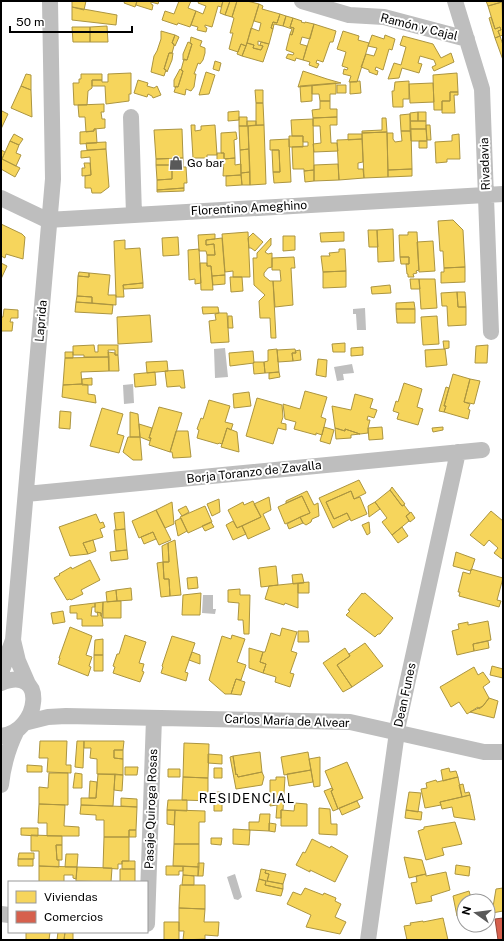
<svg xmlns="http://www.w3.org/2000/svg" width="504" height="941" font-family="'Public Sans',sans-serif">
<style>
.water{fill:#bfbfbf}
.homes{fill:#f6d55c;stroke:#ac9540}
.shops{fill:#d6604d;stroke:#964336}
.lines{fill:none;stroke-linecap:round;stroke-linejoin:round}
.street{stroke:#bebebe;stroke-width:16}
.labels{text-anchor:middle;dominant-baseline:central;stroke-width:4;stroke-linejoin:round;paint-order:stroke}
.street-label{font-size:12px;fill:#000;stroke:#fff}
.poi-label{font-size:12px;fill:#000;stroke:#fff;text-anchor:start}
.neighbourhood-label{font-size:13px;letter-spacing:1px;fill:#000;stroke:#fff}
</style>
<rect width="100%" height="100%" fill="#fff"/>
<path class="water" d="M365,308L366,330H357L356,314H353V309Z
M225,348L228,377L215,378L214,349Z
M352,364L354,373L343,374L344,380L337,381L334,367Z
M133,384L134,403L124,404L123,385Z
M203,595H213V609H216L215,614L202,613Z
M235,874L242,897L238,900L234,899L227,877Z"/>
<path class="homes" d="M72,1H86L84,10L72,7Z
M125,1H137L135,7L124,3Z
M137,1H159L158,4L151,2V4L153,5L152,10L136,5Z
M179,1H191L188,8L196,11L190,27L178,23L177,25L162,20L165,11L174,14Z
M199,1H223L221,7L218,6L212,27L205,25V27L207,28L206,32L197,30L198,27L191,25L196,11L203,14L206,6L198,3Z
M223,1H230L225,15L220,13Z
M230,1H237L232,17L225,15Z
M237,1H247L259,4L246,46L241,44L238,52L229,49L233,33H230L234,18L232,17Z
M486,1H502V2L488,6Z
M502,2L503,35L500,36L498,31L501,30L500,27L495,29L488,6Z
M259,4L263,6L262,9L280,14L277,23L273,22L271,28L273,29L269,44L258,41V45L263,46L261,50L253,48L254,45L247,43L251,28L259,31L261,23L254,21Z
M72,7L117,15L116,25L72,20Z
M280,14L286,16L283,26L274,24L273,29L271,28L273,22L277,23Z
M286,16L293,18L290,27L294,28L292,35L290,34L292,29L283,26Z
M491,17L495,29L500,27L501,30L498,31L500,36L495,38L489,18Z
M293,18L302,21L301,22L305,23V22L314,24L310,39L302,37L300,44L307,46L303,60L296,58L295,61L286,58L288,54L293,55L294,53L286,50L290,34L292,35L294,28L290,27Z
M314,24L336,31L333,42H330L323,62L317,60L316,63L319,64L317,68L309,65L310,62L303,60Z
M107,26L108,42H90V27Z
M72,27H90V42H73Z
M161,31L175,35L172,43L174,44V46L172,53H169L164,69L166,70L164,76L151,72L154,56L157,51L161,39Z
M343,31L359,36L358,40L369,43L357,82H349L351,76L343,74L344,69L347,70L348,68L342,66L346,52L337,49Z
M175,35L179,37L175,46L172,43Z
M372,35L384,39L385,35L395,39L392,50L389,49L383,70L376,67L375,70L378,71L377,75L369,72V70L361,67L366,54L374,56L377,48L368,46Z
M403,36L433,44L441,58L451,53L454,62L434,71L432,67L436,65L434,60L420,56L418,63L422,64L419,73L402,68L399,78L388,79L394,63L401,65L406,47L400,45Z
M500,36L503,45V60L495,38Z
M191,37L202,41L200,46L205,48V53L203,60L200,64L198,63L194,74H196L194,87L191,91L186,89L185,95L174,92L176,86L178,87L183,71L181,70L184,59L187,60L192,44L190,43Z
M188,42L192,44L187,60H183V54Z
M261,42L269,44L263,62L242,56L247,43L254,45L253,48L261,50L263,46L260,45Z
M241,44L246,46L242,56L237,54Z
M169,53H173L172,60L167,72L166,70L164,69Z
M215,61L221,63L219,71L213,69Z
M180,69L183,71L178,87H174V80Z
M303,71L327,79L341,83L298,87Z
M206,72L215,75L209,94L199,95Z
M131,73V94H129V101L106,104L105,86H92V80H102V82H108V74Z
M457,73L458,92H450V101H442V110H434L433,75Z
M26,74L31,75V90L21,86Z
M81,74H102V80H92V88L88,91L87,105H74L73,83H79V79H81Z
M138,80L148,83L147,86L154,88L157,86L161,95L153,98L152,96L148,94L147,97L134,93Z
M360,81L361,93L350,94V82Z
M409,81V99H403V107H393L392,91H394L395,82Z
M336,83V94H330V101H320L319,94H312V85Z
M433,83L434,102L410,103L409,84Z
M312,85V101L301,102L300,86Z
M337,85H346V93H337Z
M21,86L31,90L32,117L11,108Z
M255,90H263V103H256Z
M450,92H458V95H454L455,113H442V101H450Z
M320,101H330V109H337V117L313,118L312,110L320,109Z
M256,103H263L264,125H256Z
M104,104V112H101L102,119H105V128L94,129V131L86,132L85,117H79L78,105Z
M2,111L8,114L1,129V113Z
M239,111V120L228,121V112Z
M418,112H426V121H418Z
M418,112V121H410V113Z
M410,114L411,131H401L400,115Z
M239,117H247V126H239Z
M337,117V125H330L331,143H337L338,151L314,152L313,144L321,143L320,126H313V118Z
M382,118H386L387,132L362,133V131L382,130Z
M313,119L314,170L304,171V169H293L292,147L308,146V142H303V136H292L291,120Z
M247,121H256V125L247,126Z
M410,121H426V129H410Z
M191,125H195V131L201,130V126L215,125L217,155H207V158H193Z
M264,125L266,184L250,185L248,126Z
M426,125H430L431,140H427Z
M239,126H248L249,149L240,150Z
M94,129H96L97,143L80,144V132L94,131Z
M182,129L183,158L156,159L154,130Z
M410,129H426L427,141H411Z
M401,131H411L412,169L388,170L387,133H393V139L395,142L402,141Z
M236,132L237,139L234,140L235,158L224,159V153H221V133Z
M387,132L388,177L364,178L362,133Z
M14,134L23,139L19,145L10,141Z
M348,134H362V139L348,140Z
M459,134L460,159H447V162L436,163L435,142L452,141V135Z
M289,136H303V147H289Z
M289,139L291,182L274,183L273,172H280L279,150H270V140Z
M362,139L363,162L358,163V169H363L364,178L339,180L337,140Z
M10,141L19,145L16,153L21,155L16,166L2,159Z
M419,141H427V148H419Z
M106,142V149L87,150L86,143Z
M106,149L109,187L101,193H92L91,188H85V176L91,175L90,157L81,158V151Z
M249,149L250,172L241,173L240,150Z
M1,150L5,152L2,159L20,168L15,177L1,169Z
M272,150H279L280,172H273Z
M217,153H224V164L217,165Z
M183,158V167H186L187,183H184V188L157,190V180L172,179V165H156V159Z
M235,158V165L241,164V175L223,176L224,159Z
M84,163H90L91,175L82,176V168H85Z
M338,164L339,180L314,181V165Z
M156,165H172V179L157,180Z
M412,169V176L388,177V170Z
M314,170V181L305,182L304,171Z
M250,172V185H242L241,173Z
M241,175L242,185L226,186V176Z
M184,188V191L157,192V190Z
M453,220L463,230L465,267L444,268L443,251H440L438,221Z
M1,224L22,234L25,237L23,259L6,254L5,258L1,256Z
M393,229L394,261L378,262L377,230Z
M368,230H377L378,247H369Z
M248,232L250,277H233V271L225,272L222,234Z
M344,232V241L321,242L320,233Z
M408,232H417L419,270L416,271L417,273L413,274L414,277H408V274H407L406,264H409V257H400L399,235H408Z
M253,233L263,242L255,251L251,248H249L248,238Z
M215,234V239L206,240V245L214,244L215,255H207L206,251H199L198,235Z
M283,236H295V250L283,251Z
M178,237L179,255L163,256L162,238Z
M222,238L225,275L212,276L211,266H207V255H215L214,244L206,245V240Z
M271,238V245L265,252L268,254L272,253V267L268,268L264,273V276L270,281H273L276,338H271L270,318H260L259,301L265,295L254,285L253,258H257V253Z
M125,240V249L140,248L143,283L123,285L124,297H116L114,241Z
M433,241L435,271L419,272L417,242Z
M199,249L201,283L195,284V279L189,280L188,250Z
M339,249H345L346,271L323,272L321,256H330L329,253L339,252Z
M294,257L295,268H291L293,305L275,307L273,281H281L280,270H272V258Z
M400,257H409V264H401Z
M1,263L7,266L1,279Z
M200,263H207V266H211L213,290H201Z
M465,267V282L441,283V272H444V268Z
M346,271V287L323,288V272Z
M79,272L89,273V277L78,276Z
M89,273L110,275L108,295H116V305L92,303V297L77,296L78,276L89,277Z
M225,275V284L213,285L212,276Z
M230,277H242L243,291L231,292Z
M410,279H419L420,289H411Z
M419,279H435L437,308L421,309Z
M143,283V288L124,289L123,285Z
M390,285L391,293L372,294L371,287Z
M457,292L458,307H466V325L448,326L447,306H442L441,293Z
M457,292H465L466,307H458Z
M77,296L92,297V303L76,302Z
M76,302L113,305L112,314L75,312Z
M414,302L415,309H396V303Z
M202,307H218L219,313L203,314Z
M4,309L18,310V318H11L10,322H13L12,331H1V317H3Z
M396,309H415V323H397Z
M219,313H227L229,342L211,343L209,321L216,320L215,314Z
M150,315L152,342L118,344L117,317Z
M228,316H232L233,328H228Z
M437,316L439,344L423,345L421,317Z
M443,341H449V348L444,349Z
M345,343V352H333L332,344Z
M94,345L95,352H98V345H118V355H115V350H108L109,357H84V355H73V346Z
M488,345L487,363H475L476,346Z
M363,347V355L351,356V348Z
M277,349L279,372L265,373L264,362L268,361V350Z
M295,349L296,353H292L293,361L278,362L277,350Z
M445,349L447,365L426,367L425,350Z
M300,350L301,360L293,361L292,353H296L295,351Z
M253,351L254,363L230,366L229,353Z
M65,352H73V358H65Z
M108,352L115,353V355H118L119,371H109Z
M109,357V371L81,372L82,384L63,385L65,358Z
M318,359L327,360L326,377L316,375Z
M167,361L168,371L147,373L146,362Z
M254,362H264L265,373L254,374L253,363Z
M183,370L185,388H181L180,386L167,387L165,371Z
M155,372L156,385L135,387L134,374Z
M279,372L280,377L269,379V373Z
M453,374L470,379L464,402L470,404L468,409L470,410L468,419L444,412L446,406H444Z
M92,378V385H82V379Z
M470,379L480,381L474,404L464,402Z
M404,383L422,389L417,407L423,409L418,425L397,419L399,413L393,411L396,401L398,402Z
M82,384L88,385V394L95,395L96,403L62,397L63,385Z
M446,387L449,388L444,406H446L444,412L439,411Z
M305,391L327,397L321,417L326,419L322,435L316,433V435L294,429L296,422L285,419L283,404L300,409Z
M249,392L251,406L234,408L233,394Z
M355,394L373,399L370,408L377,410L374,418L368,416L367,420H370L368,428V433L360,434L345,429V431L335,428L332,406L351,410Z
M257,398L282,405L283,417L281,423L286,424V430L278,428L273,444L246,436Z
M209,400L230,406L225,422L233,424L231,430L227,428L222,444L219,443L218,444L197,438L199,430L197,429L201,418L203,419Z
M159,407L182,413L170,452L149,445L151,438H149Z
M102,408L123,414L117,434L124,436L119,453L90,446Z
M60,411L71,412L70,429L59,428Z
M130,412L138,414L140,437H130Z
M139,424L152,428L149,438H151L150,441L140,437Z
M324,427L334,430L330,444L320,441Z
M382,427L383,439L369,440L368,428Z
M443,427V430L433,432L432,428Z
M227,428L237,432L239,452L221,447Z
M335,428L345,431V429L360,434L351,435V438L336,439Z
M176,431H188L191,457L173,458L172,452H170Z
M128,437H140L142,460H133L123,452Z
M359,480L366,493L354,499L351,491L326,502L334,519L347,513L350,519L333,528L319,498Z
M392,487L405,504L402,506L390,490Z
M390,490L402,506L404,505L410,513L406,516L409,521L392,535L382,522L387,518L375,502Z
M307,491L314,505L318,503L319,516L312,519L311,522L306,525L303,523L300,517L310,513L302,496L286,503V501Z
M351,491L354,499L360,497L367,514L351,521L347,513L334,519L326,502Z
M302,496L310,513L285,524L278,507Z
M269,497L271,510L263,514L270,529L248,539L242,526L261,517L254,504Z
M219,499L220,512L212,516L207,504Z
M253,501L261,517L237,528L228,510L243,502L244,505Z
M172,502L174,524L165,528L156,510Z
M375,502L380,509L369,517L368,506Z
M186,506L189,512L182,516L178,510Z
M205,506L212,522L188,533L180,517Z
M156,510L171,540L159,545L153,532L139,538L132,521Z
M491,511L503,521V558L502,559L494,553L498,548L489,540L484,546L470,535Z
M124,512L125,529L116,530L114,513Z
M411,512L415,518L410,522L406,516Z
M96,514L100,523L103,522L105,527L100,529L103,537L83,543L88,554L70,556L59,527Z
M300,517L303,523L289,529L287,524Z
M181,518L187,531L178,536L175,521Z
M233,521L237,528L242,526L246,534L233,540L226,525Z
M211,522L214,527L205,531L202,526Z
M369,522L370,533L367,535L362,525Z
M402,527L408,536L398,543L392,535Z
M125,529L127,550L116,551L114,530Z
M153,532L156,539L144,544L141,537Z
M93,540L96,551L88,554L83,543Z
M175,540L181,595L170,596L169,579H164L163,562H169L168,543Z
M168,543L169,562H163L162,546Z
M127,550L128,559L111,561L110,552Z
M456,552L475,559L471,571L453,566Z
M90,560L100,580L81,590L83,594L71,600L70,599L67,600L54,578L60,575L59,574L71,567L72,569Z
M163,562L164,579H169L170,596L161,597L157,563Z
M276,566L278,585L261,587L259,568Z
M471,569L503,578L497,600L501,601L499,607L459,596L460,592H458L463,572L470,574Z
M302,574L304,583L293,584L292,575Z
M197,577L198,588L188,589L187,578Z
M309,582V593H298V583Z
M298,583V608L285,603L284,605L265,599L269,586Z
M131,588L132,600L117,601L116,590Z
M240,589V595H250L249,634H244L243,620H238L239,603L228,602V590Z
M116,590L117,601L107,602L106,592Z
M201,593L200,615H182L183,595Z
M362,593L363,594L365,593L393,618L380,634H378L375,637L346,615L350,611L348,610Z
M117,601H121V618H103V602Z
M103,602L102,616H101V613L95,612V603Z
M95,603V607H92L91,616H98L97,612L101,613V616H102L103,626H82V619H77V613H70V606Z
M63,611L65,622L53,624L51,613Z
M488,621L491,640L473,644L474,651L457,655L452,631L459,629L458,624L468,622V625Z
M70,627L92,636L86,655L92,657L89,666L91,667L88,676L58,664L60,658H59Z
M282,628L297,632L291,651L297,653L290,673L294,674L290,687L275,682L276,677L263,673L266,664L260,662L263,652H265L271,633L280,636Z
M298,631H308L309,642H298Z
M125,635L146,642L139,663L144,664L142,671L144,672L140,682L113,673L115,667L113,666L117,654H119Z
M232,635L245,639L237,662L246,665L241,680L236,679L231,694H225L209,680L222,636L231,639Z
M172,636L195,643L185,672L188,673L186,681L161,673L163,667L162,666Z
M103,639V655H94L95,640Z
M488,641L489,648L474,651L473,644Z
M365,643L383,666L352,687L337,665L350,656L349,654Z
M249,648L263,652L260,662L266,664L263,673L249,668Z
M345,648L350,656L337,665L352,687L343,692L323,663Z
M192,652L200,655V664L189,660Z
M94,655H103V671H94Z
M492,666L503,669V678L490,675Z
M474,667L478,675L483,672L490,682L483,687L489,698L483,706L479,709L478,707L467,714L459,702L451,707L440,687Z
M236,679L245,682L241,695L231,694Z
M489,698L498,701L494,718L470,712L483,706Z
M40,741H67L66,765H71V773L47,772L48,758H39Z
M77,741H84L83,768L75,767Z
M84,741H124L123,750H114V758L123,759V775L97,774V759L90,758L91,748H84Z
M184,743L209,744L208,778L183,777Z
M114,750H123V759L114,758Z
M260,752L262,772L238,777L237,774L236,775L233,756Z
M308,752L311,770L284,775L281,757Z
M208,754L222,755V764L208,763Z
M233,756L236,775L237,774L238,777L262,772L264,777L262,785L236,789L230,757Z
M320,757V786L314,787L309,759Z
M347,762L363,798L338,809L331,791L333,790L325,771Z
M27,765L42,766V772H27Z
M125,767H138L137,775H125Z
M214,768H222V778H214Z
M449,768L450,772L456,771L458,777L443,781L441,770Z
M168,769H180V777H168Z
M311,770L313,782L289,786L287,774Z
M49,773H68V805L39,804V787L48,788Z
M75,773L82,774V788H73Z
M98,774H115L113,806L81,805V798H96Z
M115,774L123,775L122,791L114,790Z
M183,777L208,778V792H222V811H214V801L182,800Z
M276,777H285L283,810H281V818H276L277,805L270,806V780H276Z
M458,777L462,797L440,802L441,805L425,808L421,789L427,788L426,783L436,780L437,782Z
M90,781L97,782L96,798H89Z
M463,784L465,793L469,792L470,795L462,797L459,785Z
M332,788L333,790L331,791L338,809L333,811L324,791Z
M409,792L421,793L418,812L406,810Z
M470,795L475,820L454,817L452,807L442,809L440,802Z
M121,798L137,799V807L121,806Z
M168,800H187V811L167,810Z
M357,801L360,807L342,815L339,808Z
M295,803L307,804V826H281V810L294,811Z
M39,804L65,805L64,826L79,827V836H47V823H38Z
M81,805L137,807L136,830H129V837H104V820H96V815L80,814Z
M319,808L330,809L331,824H337V835L319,834Z
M167,810H175L174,825L167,824Z
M175,810L205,811V822H199V844H174Z
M406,810L422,812L421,820L405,818Z
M260,814H270L269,831L249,830V822H259Z
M455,822L462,844L442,848L444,855L426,860L418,831L424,829V827Z
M269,823L276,824L275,832L269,831Z
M21,828H38V836L21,835Z
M233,829L250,830L249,845L233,844Z
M129,830H136V837H129Z
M31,835L62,836V845H56L57,860H59V867L39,866V851H31Z
M104,837H129V861H122V864H118V869L103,868Z
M211,838H222L221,845L211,844Z
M312,839L330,848L331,846L348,856L335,882L310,870V872L296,865L303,852L305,853Z
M174,844H199V867L173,866Z
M56,845H62V860H57Z
M19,853H34V859H18Z
M66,854H78L77,867H65Z
M404,857L422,860L426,874L409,878Z
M18,859H33V866H18Z
M122,861H135V869H122Z
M198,863H204L203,876H198Z
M456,865L470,867L469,876L455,874Z
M39,866L77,867L76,879L73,878V875H64V882H39Z
M166,866H183V871H179V875H166Z
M183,866L199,867L198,876L183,875Z
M77,867L112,868L111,882L76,881Z
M120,869H135V882H120Z
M261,869L266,870L265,873L269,874L267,881L283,884V889L265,885L266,881L259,879Z
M266,870L286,874L283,884L267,881L269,874L265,873Z
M446,872L450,890L431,896L432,901L416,904L411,883L417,882L416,876L426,874V876Z
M183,875L194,876V885H182Z
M259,879L266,881L265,885L283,889L281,896L256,891Z
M180,885H205V909L179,908Z
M305,888L323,895L324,893L336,898L335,901L341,904L335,917L346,922L340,934L306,927L311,915L287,904L293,892L301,895Z
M503,888V911L492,913L496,889Z
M469,891L472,901H464V917L457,916L453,896Z
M179,908L205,909L204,922H219L218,936L205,935V939L183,940L184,931H179Z
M443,918L448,940H407L404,926L411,925L410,923L423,921V922Z
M164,922H179V940H164Z
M26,932H50L49,940H26Z
M58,932H65L64,940H57Z
M65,932L73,933V940H64Z"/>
<path class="shops" d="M503,918V940H498L495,919Z"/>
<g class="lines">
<path class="street" d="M302,1L349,15L384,17L467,39
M455,1L482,89L491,332
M131,117L134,215
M1,198L47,220L503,194
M26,494L482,450
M13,640L18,661L28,684
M1,673L13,640L53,179L50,1
M1,683C48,664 40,732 1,736
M24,723L48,717L66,716L350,722L484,752H503
M1,785C3,766 8,748 17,730
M1,914L9,915
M147,924L154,718
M368,940L398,725L458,452"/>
</g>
<defs>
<symbol id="shop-bare" viewBox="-9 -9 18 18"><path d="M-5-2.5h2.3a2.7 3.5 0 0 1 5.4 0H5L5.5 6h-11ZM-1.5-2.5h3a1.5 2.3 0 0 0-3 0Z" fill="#595959" stroke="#fff" stroke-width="2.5" paint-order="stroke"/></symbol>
</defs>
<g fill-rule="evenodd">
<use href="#shop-bare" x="166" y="153" width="20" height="20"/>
</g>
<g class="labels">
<g class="street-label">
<text transform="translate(419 27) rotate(14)">Ramón y Cajal</text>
<text transform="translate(485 164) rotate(-92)">Rivadavia</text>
<text transform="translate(249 208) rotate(-3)">Florentino Ameghino</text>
<text transform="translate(41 321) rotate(-85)">Laprida</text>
<text transform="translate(254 472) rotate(-6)">Borja Toranzo de Zavalla</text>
<text transform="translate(405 695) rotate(-78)">Dean Funes</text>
<text transform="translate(287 721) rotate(2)">Carlos María de Alvear</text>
<text transform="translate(151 809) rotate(-88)">Pasaje Quiroga Rosas</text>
</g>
<g class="poi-label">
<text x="187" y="163">Go bar</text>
</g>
<g class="neighbourhood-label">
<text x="247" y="798">RESIDENCIAL</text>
</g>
</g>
<rect width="504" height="941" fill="none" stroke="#000000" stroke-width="4"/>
<rect x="8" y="881" width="140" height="52" fill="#ffffff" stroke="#999999"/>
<rect x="16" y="891" width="20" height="12" fill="#f6d55c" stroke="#999999"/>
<text x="44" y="901" font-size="12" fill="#000000">Viviendas</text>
<rect x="16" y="911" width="20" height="12" fill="#d6604d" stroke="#999999"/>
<text x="44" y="921" font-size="12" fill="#000000">Comercios</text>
<g transform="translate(476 913) rotate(284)"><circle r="19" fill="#ffffff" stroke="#999999"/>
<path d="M0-3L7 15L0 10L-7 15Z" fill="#595959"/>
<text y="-6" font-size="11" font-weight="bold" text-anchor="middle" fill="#000000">N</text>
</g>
<path d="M10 26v6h122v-6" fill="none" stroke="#000000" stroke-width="2"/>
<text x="16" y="26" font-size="12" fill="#000000" stroke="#ffffff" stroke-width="3" paint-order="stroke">50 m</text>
</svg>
